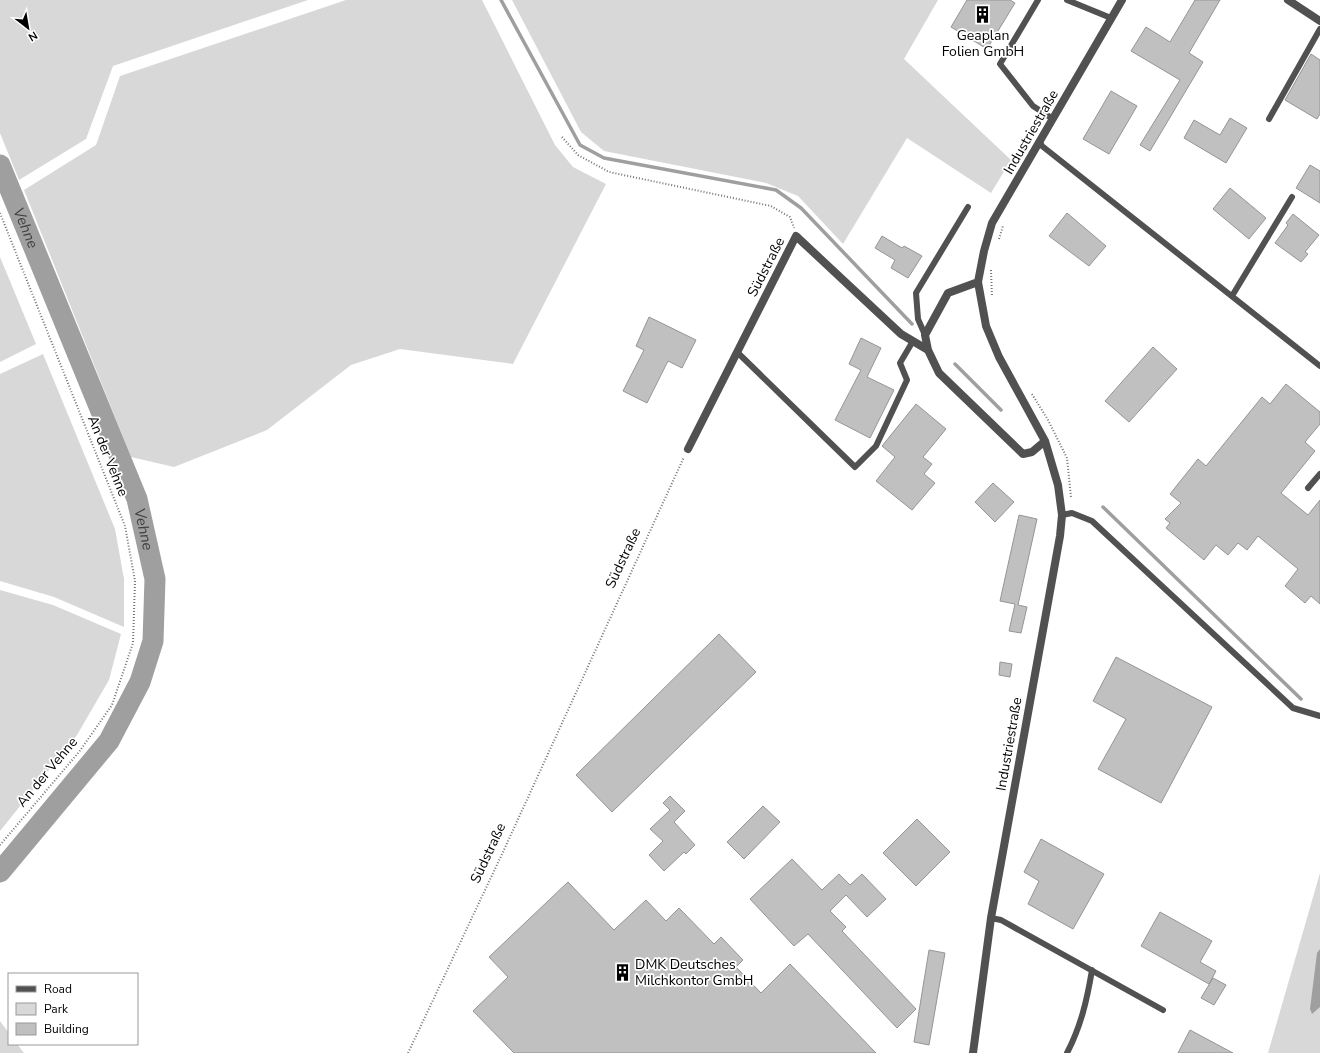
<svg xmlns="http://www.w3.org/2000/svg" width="1320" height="1053" font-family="'Nunito Sans',sans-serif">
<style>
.green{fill:#d8d8d8}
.water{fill:#9f9f9f}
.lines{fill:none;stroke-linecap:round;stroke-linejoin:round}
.stream{stroke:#9f9f9f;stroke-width:3.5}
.river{stroke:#9f9f9f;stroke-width:21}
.building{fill:#c0c0c0;stroke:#959595}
.path{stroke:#737373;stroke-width:2;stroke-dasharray:1 2;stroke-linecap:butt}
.service{stroke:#515151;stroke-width:6}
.minor{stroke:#515151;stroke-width:8}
.labels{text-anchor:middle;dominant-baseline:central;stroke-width:3.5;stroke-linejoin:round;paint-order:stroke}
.poi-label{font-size:14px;fill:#000;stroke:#fff}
.street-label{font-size:14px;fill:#000;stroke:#fff}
.water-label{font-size:15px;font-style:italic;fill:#404040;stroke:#fff}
</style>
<rect width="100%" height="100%" fill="#fff"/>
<path class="green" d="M0,0H308L113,66L86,139L19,180L0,133Z
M346,0H482L555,145L573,167L606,184L513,364L400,349L351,365L267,430L174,467L131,457L24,190L96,145L120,76Z
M512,0H938L904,59L1011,160L991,193L907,138L843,244L798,196L766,183L604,151L581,132Z
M0,257L36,344L0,362Z
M43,354L115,529L124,579V627L54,597L0,581V374Z
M0,590L53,605L121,634L109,680L77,735L0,831Z
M1320,873V1053H1268Z
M0,1021L9,1033V1044H17L24,1053H0Z"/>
<path class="water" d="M1320,949V1007L1312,1014L1310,1009L1317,953Z"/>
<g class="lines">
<path class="stream" d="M501,0L580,145L604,158L776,190L801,208L912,324
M955,364L1001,410
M1103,507L1301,699"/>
<path class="river" id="s1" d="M0,165L137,499L155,579L153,641L140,682L109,741L0,872"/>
</g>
<path class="building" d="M967,0H1010L1015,3L987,49L951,27Z
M1195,0H1220L1189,53L1203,62L1150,151L1140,145L1180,80L1131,51L1146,27L1170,42Z
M1311,54L1320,60V114L1317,119L1285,100Z
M1111,91L1137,106L1109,154L1083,139Z
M1230,118L1247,128L1226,163L1184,138L1194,120L1220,135Z
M1310,165L1320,171V203L1296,188Z
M1230,188L1266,218L1249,239L1213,209Z
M1067,213L1106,246L1089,266L1049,236Z
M1293,214L1319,235L1305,252L1308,254L1301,262L1275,243L1288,225L1286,223Z
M882,236L902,248L904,246L922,256L908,278L891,268L895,260L875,248Z
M649,317L696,340L682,368L668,361L647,403L623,391L644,350L636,346Z
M861,338L881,348L867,377L894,390L870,438L835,420L861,370L849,364Z
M1153,347L1177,369L1129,422L1105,401Z
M1286,384L1320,412V424L1305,442L1315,451L1281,493L1308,515L1320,500V604L1311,596L1305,603L1285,586L1298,569L1258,536L1247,550L1238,543L1228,555L1216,545L1204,560L1166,528L1170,523L1165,519L1181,503L1170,494L1198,459L1206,466L1262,397L1270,404Z
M916,404L946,429L923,457L932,464L924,474L935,483L912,510L876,481L895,457L882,446Z
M993,483L1014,502L995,522L975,502Z
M1019,515L1037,519L1018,605L1027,607L1021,633L1009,631L1015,604L1000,601Z
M719,634L756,672L612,812L576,775Z
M1116,657L1212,707L1161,803L1098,769L1126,719L1093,701Z
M1000,662L1012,664L1010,677L999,675Z
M670,796L685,811L674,822L695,845L686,854L684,852L664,871L649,855L663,841L650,829L670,810L663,803Z
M763,806L780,822L744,859L727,842Z
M917,819L950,852L916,886L883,853Z
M1041,839L1104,874L1073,929L1028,904L1039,881L1024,872Z
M792,859L822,890L839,874L850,885L862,874L886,899L867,917L846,895L830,911L846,927L842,931L916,1009L897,1028L808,934L794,946L750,899Z
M568,882L614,930L646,900L666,921L679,908L714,944L721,937L743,960L736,967L761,993L790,964L876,1053H514L473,1011L508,977L489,957Z
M1160,912L1212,941L1200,962L1216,971L1209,984L1141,946Z
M929,950L945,953L929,1045L914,1042Z
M1213,978L1226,985L1214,1005L1201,998Z
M1190,1030L1233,1053H1178Z"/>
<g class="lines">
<path class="path" d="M562,137L578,155L609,172L771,206L790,217L794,228
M0,213L125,526L135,581L133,643L112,705L79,752L0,845
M999,239L1003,226
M991,270L992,297
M1032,394L1048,420L1067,458L1071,497
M408,1053L503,852L684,457"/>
<path class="service" d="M1038,0L1000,64L1033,106L1053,119
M1067,0L1111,18
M1269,119L1320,29
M1040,142L1042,146L1320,366
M1232,296L1292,197
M925,335L918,319L916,293L968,207
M737,352L855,467L876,446L907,380L900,363L913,341
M1308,488L1320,474
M1062,515L1072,513L1092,521L1293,708L1320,716
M991,918L1001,920L1163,1010
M1067,1053C1081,1026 1087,1000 1092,970"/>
<path class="minor" d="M1288,0L1320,21
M978,282L948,293L925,335L928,350L939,373L1023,454L1032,452L1045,441
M688,449L796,236L901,334L928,350
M973,1053L991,918L1060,536L1062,515L1058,485L1045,441L999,357L986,326L978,282L984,251L992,223L1122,0"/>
</g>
<defs>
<symbol id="building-bare" viewBox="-9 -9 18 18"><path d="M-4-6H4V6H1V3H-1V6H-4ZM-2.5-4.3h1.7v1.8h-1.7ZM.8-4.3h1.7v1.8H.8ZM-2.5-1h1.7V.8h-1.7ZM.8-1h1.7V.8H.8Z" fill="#000" stroke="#fff" stroke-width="2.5" paint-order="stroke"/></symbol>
</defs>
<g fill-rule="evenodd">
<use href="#building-bare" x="970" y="2" width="25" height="25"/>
<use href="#building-bare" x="610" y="960" width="25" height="25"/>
</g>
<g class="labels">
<g class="poi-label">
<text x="983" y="35">Geaplan<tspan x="983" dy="16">Folien GmbH</tspan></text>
<text x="635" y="964" text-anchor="start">DMK Deutsches<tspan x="635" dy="16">Milchkontor GmbH</tspan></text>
</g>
<g class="street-label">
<text transform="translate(1031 132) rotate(-60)">Industriestraße</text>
<text transform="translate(766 267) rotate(-63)">Südstraße</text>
<text transform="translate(108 456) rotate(68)">An der Vehne</text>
<text transform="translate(623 558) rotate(-65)">Südstraße</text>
<text transform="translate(1009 744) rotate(-80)">Industriestraße</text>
<text transform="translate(47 772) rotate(-50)">An der Vehne</text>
<text transform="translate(488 853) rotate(-65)">Südstraße</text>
</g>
<g class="water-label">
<text stroke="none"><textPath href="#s1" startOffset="68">Vehne</textPath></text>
<text stroke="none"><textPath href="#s1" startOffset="392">Vehne</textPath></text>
</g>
</g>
<rect x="8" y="973" width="130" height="72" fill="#ffffff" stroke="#999999"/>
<rect x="16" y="986" width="20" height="6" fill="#515151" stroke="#999999"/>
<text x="44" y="993" font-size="12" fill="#000000">Road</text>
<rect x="16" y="1003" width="20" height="12" fill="#d8d8d8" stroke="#999999"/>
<text x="44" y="1013" font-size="12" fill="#000000">Park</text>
<rect x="16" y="1023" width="20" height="12" fill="#c0c0c0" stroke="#999999"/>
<text x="44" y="1033" font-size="12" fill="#000000">Building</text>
<g transform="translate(28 28) rotate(149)" stroke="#ffffff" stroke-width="3" paint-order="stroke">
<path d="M0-3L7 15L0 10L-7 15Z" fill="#000000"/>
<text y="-6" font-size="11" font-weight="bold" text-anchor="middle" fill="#000000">N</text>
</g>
</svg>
